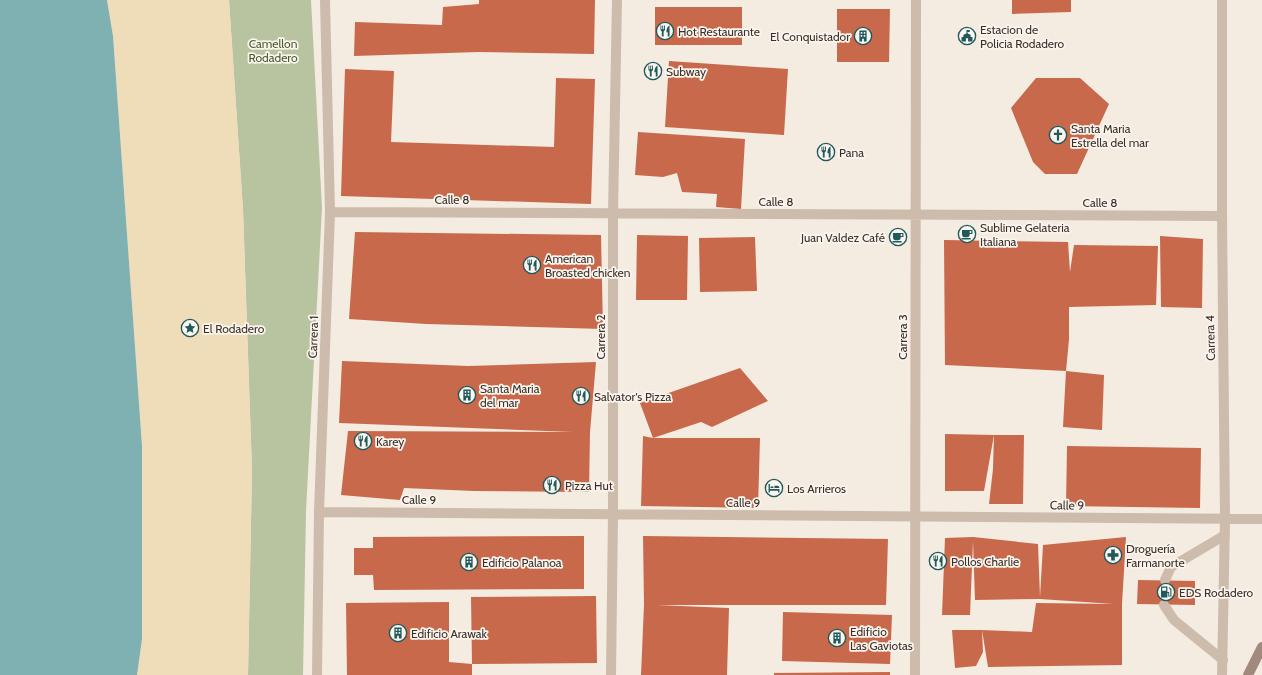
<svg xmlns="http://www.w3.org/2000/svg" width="1262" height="675" font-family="Cabin,sans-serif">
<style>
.green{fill:#b8c4a0}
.sand{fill:#efdcb8}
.water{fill:#7fb0b2}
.building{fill:#c8694b}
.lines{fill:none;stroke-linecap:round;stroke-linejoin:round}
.service{stroke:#cdbbac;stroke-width:10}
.minor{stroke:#cdbbac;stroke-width:10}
.secondary{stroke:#a18a7d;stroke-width:10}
.labels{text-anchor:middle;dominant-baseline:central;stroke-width:3.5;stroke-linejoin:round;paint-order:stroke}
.poi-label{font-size:12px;fill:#3b302b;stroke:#fbf5ee;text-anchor:start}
.park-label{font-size:12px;fill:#4a5a2e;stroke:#fbf5ee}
.street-label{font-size:12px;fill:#3b302b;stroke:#fbf5ee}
</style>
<rect width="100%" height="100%" fill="#f4ebe1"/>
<path class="green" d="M229,0H311L322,208L306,511L303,675H248L252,471L243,210Z"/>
<path class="sand" d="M107,0H229L243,210L252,471L248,675H137L142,639V446L113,36Z"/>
<path class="water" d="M0,0H107L113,36L142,446V639L137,675H0Z"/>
<path class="building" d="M479,0H595L594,54L479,52L354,56L355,22L442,25L443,7L479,4Z
M1012,0H1071V12L1012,14Z
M655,7H742V45H655Z
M837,9H890L889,62H837Z
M669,61L788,69L784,135L665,127Z
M345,69L394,71L391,142L554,147L556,78L595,79L591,204L341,196Z
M1036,78H1080L1109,104L1077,174H1045L1033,162L1011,108Z
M638,132L745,139L741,209L716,207L717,194L682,192L677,173L663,177L635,175Z
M355,232L601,235L603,329L426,324L349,319Z
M637,235L688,236L687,300H636Z
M1160,236L1203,239L1202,308L1161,307Z
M755,237L757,291L700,292L699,238Z
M944,240L1068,242L1070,272L1074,245L1158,246L1156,305L1069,307V339L1066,371L945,365Z
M342,361L468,366L596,362L590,432L589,492L474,491L404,488L400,500L341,495L348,431L573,432L339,423Z
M740,368L768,401L712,427L701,422L653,438H760L758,508L641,506L643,436L653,438L640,403Z
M1066,371L1104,375L1102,430L1063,427Z
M945,434L994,435L984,491H945Z
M994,435H1024L1023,504H989L993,469Z
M1067,446L1201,448L1200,508L1066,506Z
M584,536V589L374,590L373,575H354V548H373V537Z
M643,536L888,539L886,605H657L729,608L727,675H641L644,605Z
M973,537L1038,544L1040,597L1043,545L1126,537L1122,604V665L988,667L982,630L983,652L976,666L955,668L952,630H982L1032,632L1036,603L1114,604L1040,599L975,600L973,541L970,615H942L945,538Z
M1138,580L1195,581V605L1137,604Z
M596,596L597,663L472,664L471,597Z
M449,602V662L472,664V675H347L346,603Z
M783,612L892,615L890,664L782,661Z
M890,672V675H774V673Z"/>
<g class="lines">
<path class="service" d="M1165,580L1171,567L1225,535
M1164,605L1174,620L1223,660"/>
<path class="minor" d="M1222,0V216L1225,519L1222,675
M330,212L1222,216
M319,512L1262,519
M317,675L319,512L330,212L325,0
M611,675L613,514V213L617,0
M915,675L916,0"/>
<path class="secondary" d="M1248,675L1262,647"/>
</g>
<defs>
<symbol id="restaurant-ring" viewBox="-11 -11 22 22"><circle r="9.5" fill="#fbf5ee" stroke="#1f5a5e" stroke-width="1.5"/><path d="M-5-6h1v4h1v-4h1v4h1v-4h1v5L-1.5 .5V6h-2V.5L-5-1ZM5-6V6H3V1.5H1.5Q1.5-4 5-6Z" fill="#1f5a5e"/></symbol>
<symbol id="building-ring" viewBox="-11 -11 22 22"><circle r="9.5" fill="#fbf5ee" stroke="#1f5a5e" stroke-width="1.5"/><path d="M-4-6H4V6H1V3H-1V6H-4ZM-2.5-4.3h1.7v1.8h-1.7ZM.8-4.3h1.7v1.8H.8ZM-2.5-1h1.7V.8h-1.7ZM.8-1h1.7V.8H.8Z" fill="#1f5a5e"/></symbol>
<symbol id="civic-ring" viewBox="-11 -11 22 22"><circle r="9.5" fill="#fbf5ee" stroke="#1f5a5e" stroke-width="1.5"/><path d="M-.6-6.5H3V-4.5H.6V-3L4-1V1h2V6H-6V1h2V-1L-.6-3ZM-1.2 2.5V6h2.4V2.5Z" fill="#1f5a5e"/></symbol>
<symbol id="church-ring" viewBox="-11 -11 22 22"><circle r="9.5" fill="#fbf5ee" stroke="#1f5a5e" stroke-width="1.5"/><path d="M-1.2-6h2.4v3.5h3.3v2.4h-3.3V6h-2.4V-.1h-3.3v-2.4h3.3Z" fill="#1f5a5e"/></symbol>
<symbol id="cafe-ring" viewBox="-11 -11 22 22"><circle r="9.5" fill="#fbf5ee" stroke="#1f5a5e" stroke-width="1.5"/><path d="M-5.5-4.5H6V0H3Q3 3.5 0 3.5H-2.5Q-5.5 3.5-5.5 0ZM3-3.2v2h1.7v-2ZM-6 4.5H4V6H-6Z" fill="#1f5a5e"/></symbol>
<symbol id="sight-ring" viewBox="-11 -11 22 22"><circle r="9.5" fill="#fbf5ee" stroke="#1f5a5e" stroke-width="1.5"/><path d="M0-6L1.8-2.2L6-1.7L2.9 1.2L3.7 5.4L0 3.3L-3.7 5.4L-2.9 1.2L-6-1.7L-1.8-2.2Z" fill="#1f5a5e"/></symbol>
<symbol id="hotel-ring" viewBox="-11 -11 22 22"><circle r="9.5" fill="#fbf5ee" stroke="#1f5a5e" stroke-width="1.5"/><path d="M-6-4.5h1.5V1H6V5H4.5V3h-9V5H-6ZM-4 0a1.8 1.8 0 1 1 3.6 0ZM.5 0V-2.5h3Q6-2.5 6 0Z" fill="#1f5a5e"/></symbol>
<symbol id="pharmacy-ring" viewBox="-11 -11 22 22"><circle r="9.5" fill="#fbf5ee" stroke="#1f5a5e" stroke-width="1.5"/><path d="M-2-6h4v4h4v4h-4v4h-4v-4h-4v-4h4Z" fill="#1f5a5e"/></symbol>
<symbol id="fuel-ring" viewBox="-11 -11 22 22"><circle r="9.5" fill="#fbf5ee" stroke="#1f5a5e" stroke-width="1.5"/><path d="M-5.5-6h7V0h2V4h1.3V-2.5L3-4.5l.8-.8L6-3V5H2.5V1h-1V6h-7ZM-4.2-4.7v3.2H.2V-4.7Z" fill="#1f5a5e"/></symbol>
</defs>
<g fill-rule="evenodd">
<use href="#restaurant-ring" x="655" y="21" width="20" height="20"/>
<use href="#building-ring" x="853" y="26" width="20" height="20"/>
<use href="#civic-ring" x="957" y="26" width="20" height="20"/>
<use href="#restaurant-ring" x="643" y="61" width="20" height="20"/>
<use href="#church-ring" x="1048" y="125" width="20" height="20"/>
<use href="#restaurant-ring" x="816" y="142" width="20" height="20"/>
<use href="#cafe-ring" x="957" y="224" width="20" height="20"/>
<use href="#cafe-ring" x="888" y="227" width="20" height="20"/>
<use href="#restaurant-ring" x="522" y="255" width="20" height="20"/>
<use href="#sight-ring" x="180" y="318" width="20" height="20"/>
<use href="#building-ring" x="457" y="385" width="20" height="20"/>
<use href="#restaurant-ring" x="571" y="386" width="20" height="20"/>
<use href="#restaurant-ring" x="353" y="431" width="20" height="20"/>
<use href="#restaurant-ring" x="542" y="475" width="20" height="20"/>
<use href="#hotel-ring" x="764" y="478" width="20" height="20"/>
<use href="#pharmacy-ring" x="1103" y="545" width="20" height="20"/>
<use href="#restaurant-ring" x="928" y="551" width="20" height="20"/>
<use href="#building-ring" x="459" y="552" width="20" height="20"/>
<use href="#fuel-ring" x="1156" y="582" width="20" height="20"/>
<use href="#building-ring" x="388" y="623" width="20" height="20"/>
<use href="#building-ring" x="827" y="628" width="20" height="20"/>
</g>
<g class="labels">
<g class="poi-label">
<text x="980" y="29">Estacion de<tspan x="980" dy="14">Policia Rodadero</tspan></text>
<text x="678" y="31">Hot Restaurante</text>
<text x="850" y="36" text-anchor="end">El Conquistador</text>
<text x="666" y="71">Subway</text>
<text x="1071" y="128">Santa Maria<tspan x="1071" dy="14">Estrella del mar</tspan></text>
<text x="839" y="152">Pana</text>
<text x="980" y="227">Sublime Gelateria<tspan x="980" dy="14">Italiana</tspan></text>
<text x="885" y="237" text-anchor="end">Juan Valdez Café</text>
<text x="545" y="258">American<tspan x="545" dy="14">Broasted chicken</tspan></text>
<text x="203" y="328">El Rodadero</text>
<text x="480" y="388">Santa Maria<tspan x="480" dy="14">del mar</tspan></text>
<text x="594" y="396">Salvator's Pizza</text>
<text x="376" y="441">Karey</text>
<text x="565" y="485">Pizza Hut</text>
<text x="787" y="488">Los Arrieros</text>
<text x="1126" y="548">Droguería<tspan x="1126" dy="14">Farmanorte</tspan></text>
<text x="951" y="561">Pollos Charlie</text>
<text x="482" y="562">Edificio Palanoa</text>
<text x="1179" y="592">EDS Rodadero</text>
<text x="850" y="631">Edificio<tspan x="850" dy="14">Las Gaviotas</tspan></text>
<text x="411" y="633">Edificio Arawak</text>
</g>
<g class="park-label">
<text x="273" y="43">Camellon<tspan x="273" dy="14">Rodadero</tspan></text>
</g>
<g class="street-label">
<text x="452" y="199">Calle 8</text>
<text x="776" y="201">Calle 8</text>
<text x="1100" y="202">Calle 8</text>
<text transform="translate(313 337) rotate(-88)">Carrera 1</text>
<text transform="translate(600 337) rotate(-90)">Carrera 2</text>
<text transform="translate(902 337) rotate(-90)">Carrera 3</text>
<text transform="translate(1210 338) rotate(-91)">Carrera 4</text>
<text x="419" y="499">Calle 9</text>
<text x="743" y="502">Calle 9</text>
<text transform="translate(1067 505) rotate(1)">Calle 9</text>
</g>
</g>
</svg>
